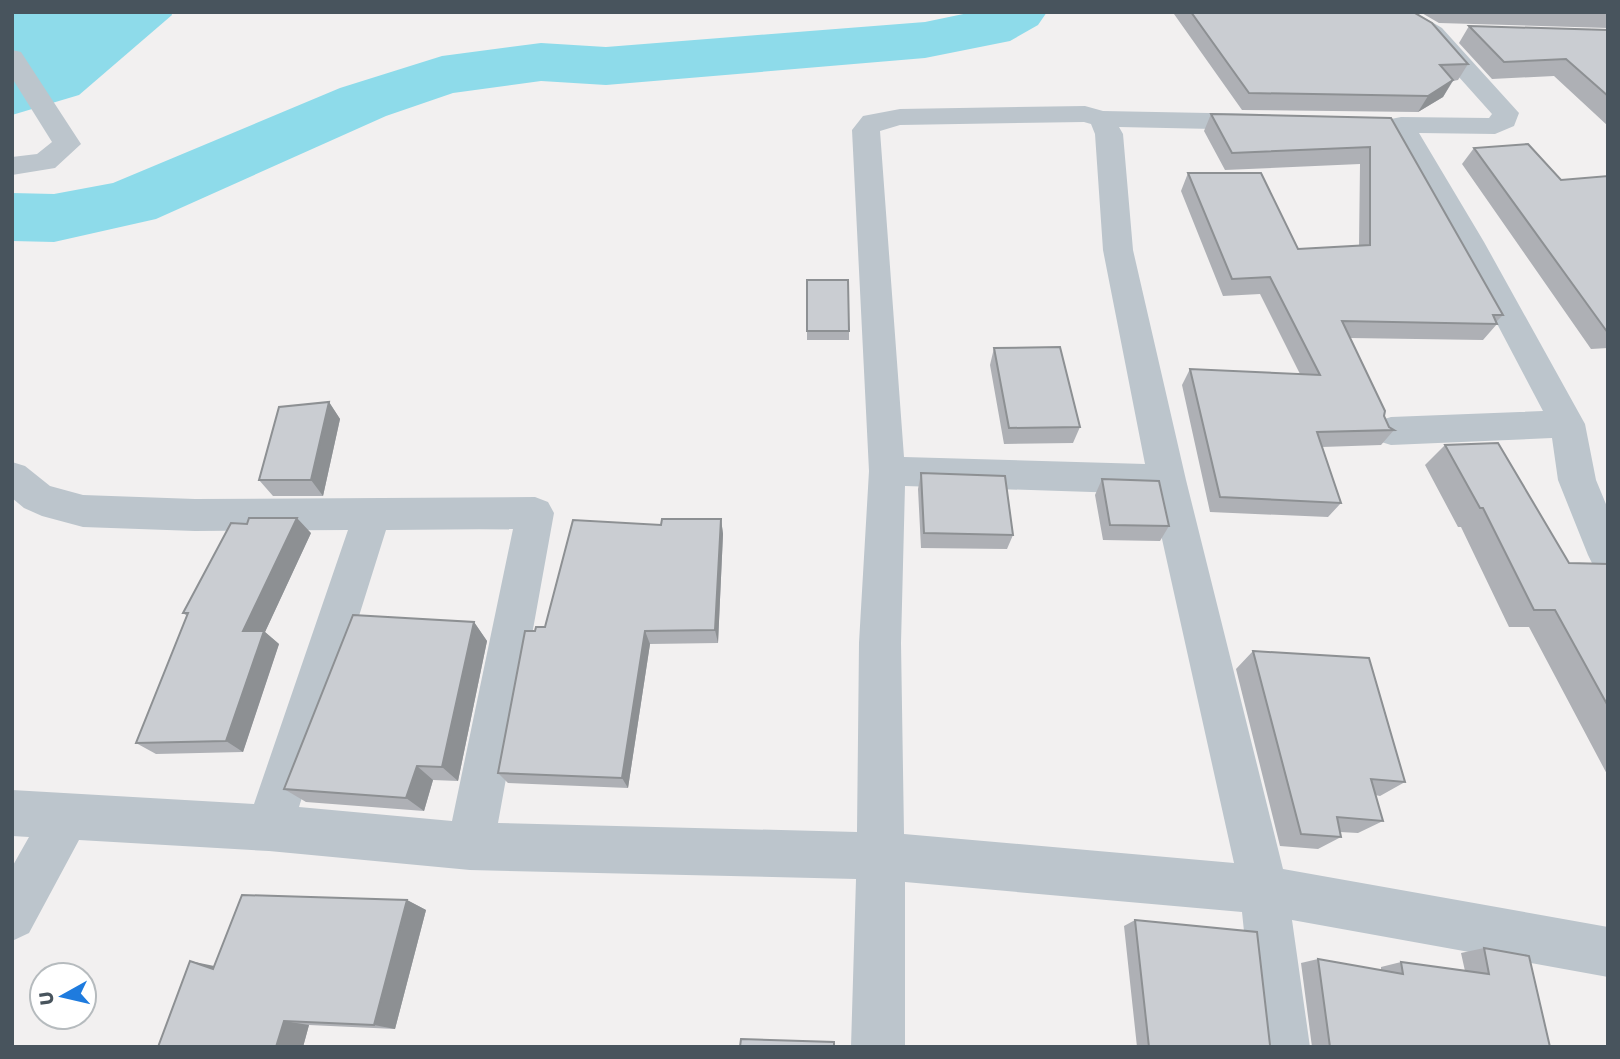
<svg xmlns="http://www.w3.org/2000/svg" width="1620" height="1059" font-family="Poppins,sans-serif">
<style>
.water{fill:#8edbea}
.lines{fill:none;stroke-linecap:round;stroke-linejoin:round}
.river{fill:#8edbea;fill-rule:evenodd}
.minor{fill:#bcc5cc;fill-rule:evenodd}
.wall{fill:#aeb0b5}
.shaded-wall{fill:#8d9093}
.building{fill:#cacdd2;stroke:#8d9093;stroke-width:2}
</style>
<rect width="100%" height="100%" fill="#f2f0f0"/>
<path class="water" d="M12,12H171L172,15L79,95L12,115Z"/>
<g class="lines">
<path class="river" d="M973,12H1047L1038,25L1010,41L925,58L606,85L541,81L453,93L386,116L156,219L54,242L12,241V193L54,194L113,183L340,88L442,56L541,43L606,47L925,22Z"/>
<path class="minor" d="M1385,12H1415L1442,28L1519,113L1514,126L1495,134L1419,133L1484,242L1585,424L1596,480L1608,509V572L1594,567L1588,555L1558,480L1552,438L1391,445L1378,441L1373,431L1378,421L1391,417L1543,411L1454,242L1387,125L1391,119L1401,117L1489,118L1492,114L1424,38L1389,17Z
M12,50L21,52L81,144L55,168L12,175V157L37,154L52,142L12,78Z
M1085,106L1103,111L1261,114L1271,116L1274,122L1271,128L1261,130L1119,127L1123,134L1133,250L1186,480L1283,869L1608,927V977L1292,920L1310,1047H1256L1242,912L905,882V1047H851L856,879L470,870L269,851L79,840L29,933L12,941V867L29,837L12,836V790L254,804L348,530L195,531L83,527L42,516L24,508L12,498V462L25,466L50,486L83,495L195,499L535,497L548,502L554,513L498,823L857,832L859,643L869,471L852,130L863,116L900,109ZM1084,122L1091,124L1095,134L1103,250L1145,464L904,457L880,131L900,125ZM905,486L1152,494L1234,863L904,834L901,643ZM513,529L452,821L299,807L386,530Z"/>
</g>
<path class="wall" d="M1175,12H1413L1468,64L1458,80L1453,81L1443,97L1418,112L1242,110L1174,14Z
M1420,12H1608V28L1439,23Z
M1469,26L1608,30V126L1554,76L1492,79L1459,43Z
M1211,114L1391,118L1503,315L1496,322L1497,324L1483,340L1350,338L1384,416L1389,427L1394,430L1381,445L1322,447L1341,503L1328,517L1210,512L1182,385L1190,369L1300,374L1260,294L1223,296L1181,191L1188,173L1298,249L1359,246L1360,164L1225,170L1204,131Z
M1474,148L1561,180L1608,176V348L1591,349L1462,164Z
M807,280L849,331V340H807Z
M994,348L1080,427L1073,443L1004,444L990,365Z
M329,402L340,419L323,496H273L259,480Z
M1445,445L1569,563L1608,564V776L1529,627H1509L1461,527H1458L1425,465Z
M921,473L1013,535L1007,549L921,548L918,489Z
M1102,479L1169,526L1160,541L1103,540L1095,495Z
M721,519L723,534L718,643L650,644L628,788L508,783L498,773L535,631L545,627L661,525Z
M311,533L265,632L279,644L243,752L156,754L136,743L187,616L183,613Z
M474,622L487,641L458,781L433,780L424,811L306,802L284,789Z
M1253,651L1405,782L1380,796L1375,795L1383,821L1358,833L1340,832L1341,837L1318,849L1280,846L1236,669Z
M407,900L426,910L395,1029L309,1025L303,1047H158L214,966Z
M1135,920L1270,1045L1271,1047H1137L1124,926Z
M1484,948L1550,1047H1312L1301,963L1318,959L1381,970V967L1401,962L1465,971L1461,953Z"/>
<path class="shaded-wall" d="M1453,80L1443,97L1418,112L1428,96Z
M329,402L340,419L323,496L311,480Z
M297,518L311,533L265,632L279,644L243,752L226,741L243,631Z
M721,519L723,534L718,643L715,630Z
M474,622L487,641L458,781L442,767Z
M645,631L650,644L628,788L622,778Z
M417,766L433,780L424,811L406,798Z
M407,900L426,910L395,1029L374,1025Z
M190,961L219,967L213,969Z
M284,1021L309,1025L303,1047H276Z"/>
<path class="building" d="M1191,12H1413L1432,23L1468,64L1440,65L1453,80L1428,96L1249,93Z
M1469,26L1608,30V96L1566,59L1504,62Z
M1211,114L1391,118L1503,315H1493L1497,324L1342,321L1385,411L1384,416L1389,427L1394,430L1317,432L1341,503L1220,497L1190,369L1320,375L1270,277L1232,279L1188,173H1261L1298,249L1370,245V147L1232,153Z
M1528,144L1561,180L1608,176V333L1474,148Z
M807,280H848L849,331H807Z
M1060,347L1080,427L1009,428L994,348Z
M329,402L311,480H259L279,407Z
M1498,443L1569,563L1608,564V706L1555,610H1534L1483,508H1480L1445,445Z
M921,473L1005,476L1013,535L924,533Z
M1102,479L1159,481L1169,526L1110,525Z
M249,518H297L243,631H264L226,741L136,743L188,613H183L231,523L247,524Z
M662,519H721L715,630L645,631L622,778L498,773L525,631H535L536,627H545L573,520L661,525Z
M353,615L474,622L442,767L417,766L406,798L284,789Z
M1253,651L1369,658L1405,782L1371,779L1383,821L1337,817L1341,837L1301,834Z
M242,895L407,900L374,1025L284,1021L276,1047H158L190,961L213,969Z
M1135,920L1257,932L1270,1045L1271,1047H1149Z
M1484,948L1529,956L1550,1047H1329H1330L1318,959L1403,974L1401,962L1489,974Z
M741,1039L834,1042V1047H740Z"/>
<rect width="1620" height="1059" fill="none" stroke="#48545d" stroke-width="28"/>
<g transform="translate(63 996) rotate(262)"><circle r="33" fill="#ffffff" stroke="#b6bbbe" stroke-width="2"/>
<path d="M0-5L12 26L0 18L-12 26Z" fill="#1e7bde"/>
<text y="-10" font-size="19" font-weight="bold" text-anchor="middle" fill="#48545d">U</text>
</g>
</svg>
